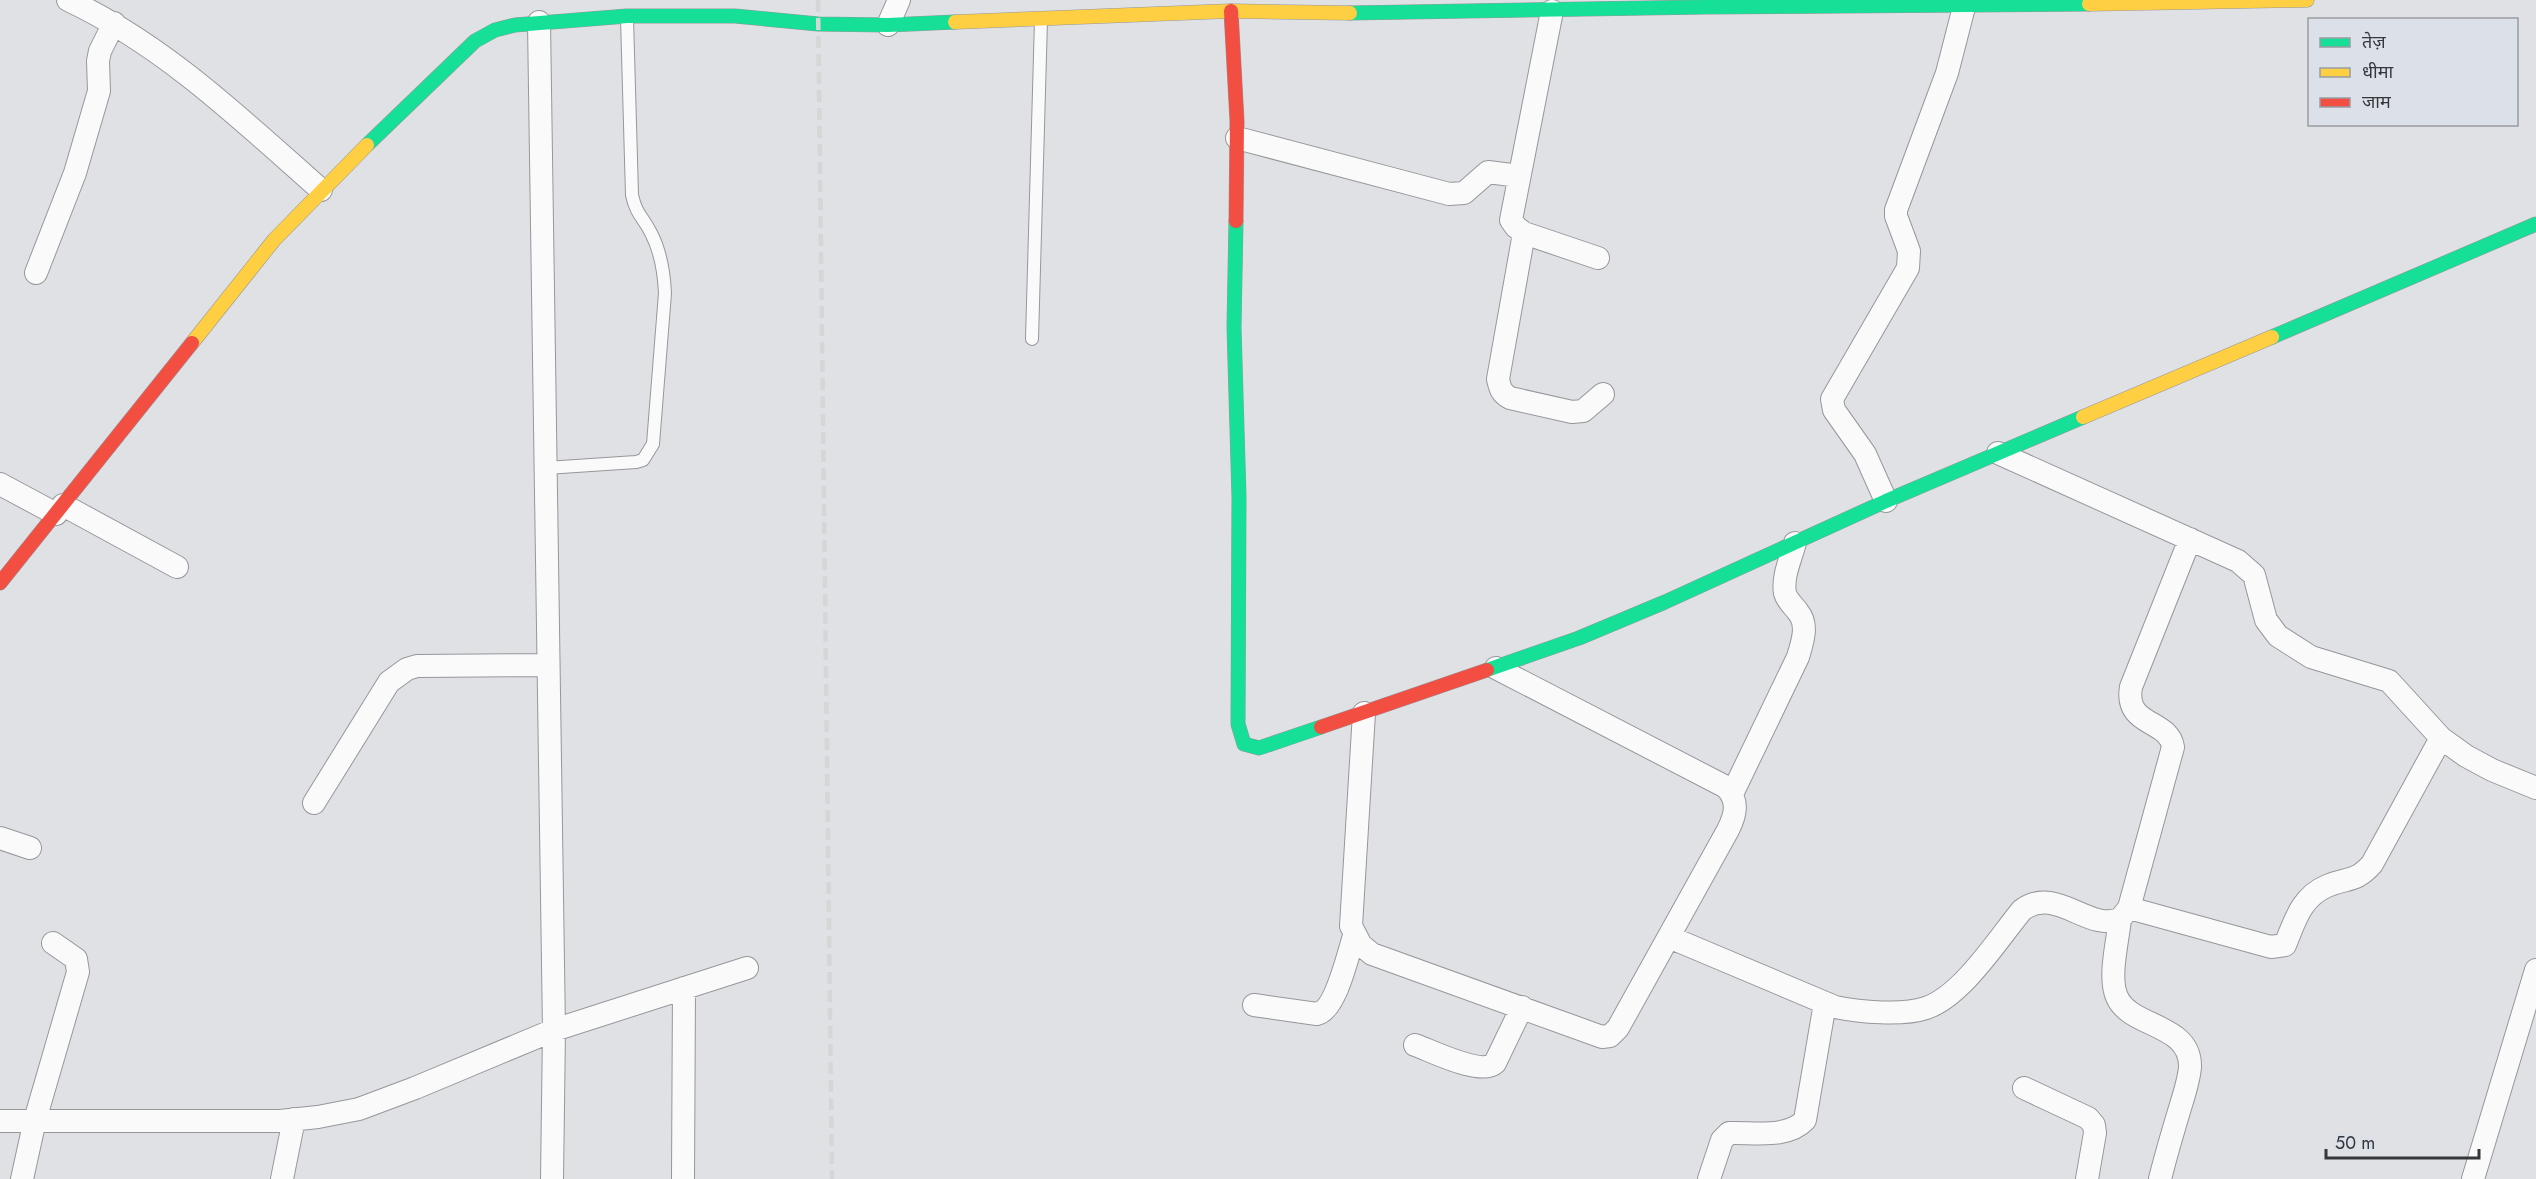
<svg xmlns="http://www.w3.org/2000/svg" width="2536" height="1179" font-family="Jost,'Noto Sans Devanagari',sans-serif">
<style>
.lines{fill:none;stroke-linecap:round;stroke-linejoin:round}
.lane-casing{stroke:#96979b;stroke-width:14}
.street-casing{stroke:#96979b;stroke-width:24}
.fast-casing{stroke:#96979b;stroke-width:15}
.slow-casing{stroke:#96979b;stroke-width:15}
.jam-casing{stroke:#96979b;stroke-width:15}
.lane{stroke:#fafafb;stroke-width:12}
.street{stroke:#fafafb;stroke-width:22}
.fast{stroke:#16e098;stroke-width:14}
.slow{stroke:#ffcf43;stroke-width:14}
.jam{stroke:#f24e42;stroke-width:14}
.rail{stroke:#d6d6d7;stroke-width:4.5;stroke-dasharray:12 6;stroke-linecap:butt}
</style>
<rect width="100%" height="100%" fill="#dfe1e5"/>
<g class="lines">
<defs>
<path id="lane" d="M1032,339L1041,20
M546,468L636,462L643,460L653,444L665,293C664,272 661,252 651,233C643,217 636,214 632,195L627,18"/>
<path id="street" d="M68,0C164,45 242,120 321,190
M1552,11L1511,220L1516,227L1524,233L1598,258
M539,22L554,1030L552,1179
M888,25L899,0
M1237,138L1449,194L1464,193L1488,172L1519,176
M1524,233L1498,379C1500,388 1501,393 1510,398L1572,412L1583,411L1603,394
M36,273L75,173L99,91L98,61L100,51L114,23
M1998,453L2238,561L2254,575L2266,620L2278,636L2311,657L2389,681L2441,738L2466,756L2492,770L2536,788
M0,484L56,514
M1886,501L1865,454L1834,410L1832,399L1908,268L1909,251L1896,216V210L1947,73L1964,7
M63,505L177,567
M1364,713L1351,926L1361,945L1372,954L1602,1037L1610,1036L1618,1028L1728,830C1736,814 1739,801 1726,787L1496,668
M1732,794L1798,657C1802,643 1809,625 1798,612C1794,606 1787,601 1785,593C1782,577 1791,558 1795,543
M314,803L389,682L407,669L417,666L548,665
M0,838L30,848
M2129,908L2271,947L2285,945C2295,921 2301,897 2327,886C2348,877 2355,883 2372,864L2441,738
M2120,919C2118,940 2108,978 2117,997C2130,1028 2191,1023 2190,1067C2189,1080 2184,1095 2180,1108C2173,1131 2166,1155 2160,1179
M1669,937L1835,1007C1860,1012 1902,1016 1926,1008C1962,996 1998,939 2022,910C2056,885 2088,932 2120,919L2129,908L2173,747C2169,719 2124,727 2131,687L2190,539
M1254,1005L1317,1014C1336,1010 1348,954 1354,936
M1415,1045C1432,1051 1481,1076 1495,1063L1522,1007
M2024,1088L2088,1118L2094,1125L2095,1133L2087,1179
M0,1121H280L318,1117L359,1109L415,1088L554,1030L747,968
M22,1179L35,1120L78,972L76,959L53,943
M282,1179L294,1119
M683,1179L684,988
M1709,1179L1722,1140L1729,1133C1754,1132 1787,1139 1805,1120L1825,1003
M2473,1179L2536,970"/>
<path id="fast" d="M1350,13L1706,7L2089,4
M367,145L475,41L495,30L515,25L627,16H735L818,24L888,25L955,22
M1236,221L1234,327L1239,497L1238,724L1244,744L1259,748L1321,727
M2272,337L2536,224
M1487,670L1579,638L1665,602L1886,501L2083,417"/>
<path id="slow" d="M2089,4L2307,0
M955,22L1231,11L1350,13
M192,343L274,240L367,145
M2083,417L2272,337"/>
<path id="jam" d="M1231,11L1237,121L1236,221
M0,583L192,343
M1321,727L1487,670"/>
</defs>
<use href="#lane" class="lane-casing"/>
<use href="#street" class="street-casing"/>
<use href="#fast" class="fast-casing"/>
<use href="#slow" class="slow-casing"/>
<use href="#jam" class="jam-casing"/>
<use href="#lane" class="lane"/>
<use href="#street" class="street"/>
<use href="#fast" class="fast"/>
<use href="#slow" class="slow"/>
<use href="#jam" class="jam"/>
<path class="rail" d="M818,0L832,1179"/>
</g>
<rect x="2308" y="18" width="210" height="108" fill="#dce0e8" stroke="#999ca2" stroke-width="1.5"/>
<rect x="2320" y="38" width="30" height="9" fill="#16e098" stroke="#999ca2" stroke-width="1.5"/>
<text x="2362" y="48" font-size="18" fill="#35373a">तेज़</text>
<rect x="2320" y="68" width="30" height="9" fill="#ffcf43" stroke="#999ca2" stroke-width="1.5"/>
<text x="2362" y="78" font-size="18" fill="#35373a">धीमा</text>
<rect x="2320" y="98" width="30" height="9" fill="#f24e42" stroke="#999ca2" stroke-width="1.5"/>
<text x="2362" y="108" font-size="18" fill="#35373a">जाम</text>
<path d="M2326 1149v9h153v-9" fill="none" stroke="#35373a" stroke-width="3"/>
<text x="2335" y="1149" font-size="18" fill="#35373a" stroke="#dce0e8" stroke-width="4.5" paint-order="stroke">50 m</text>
</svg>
